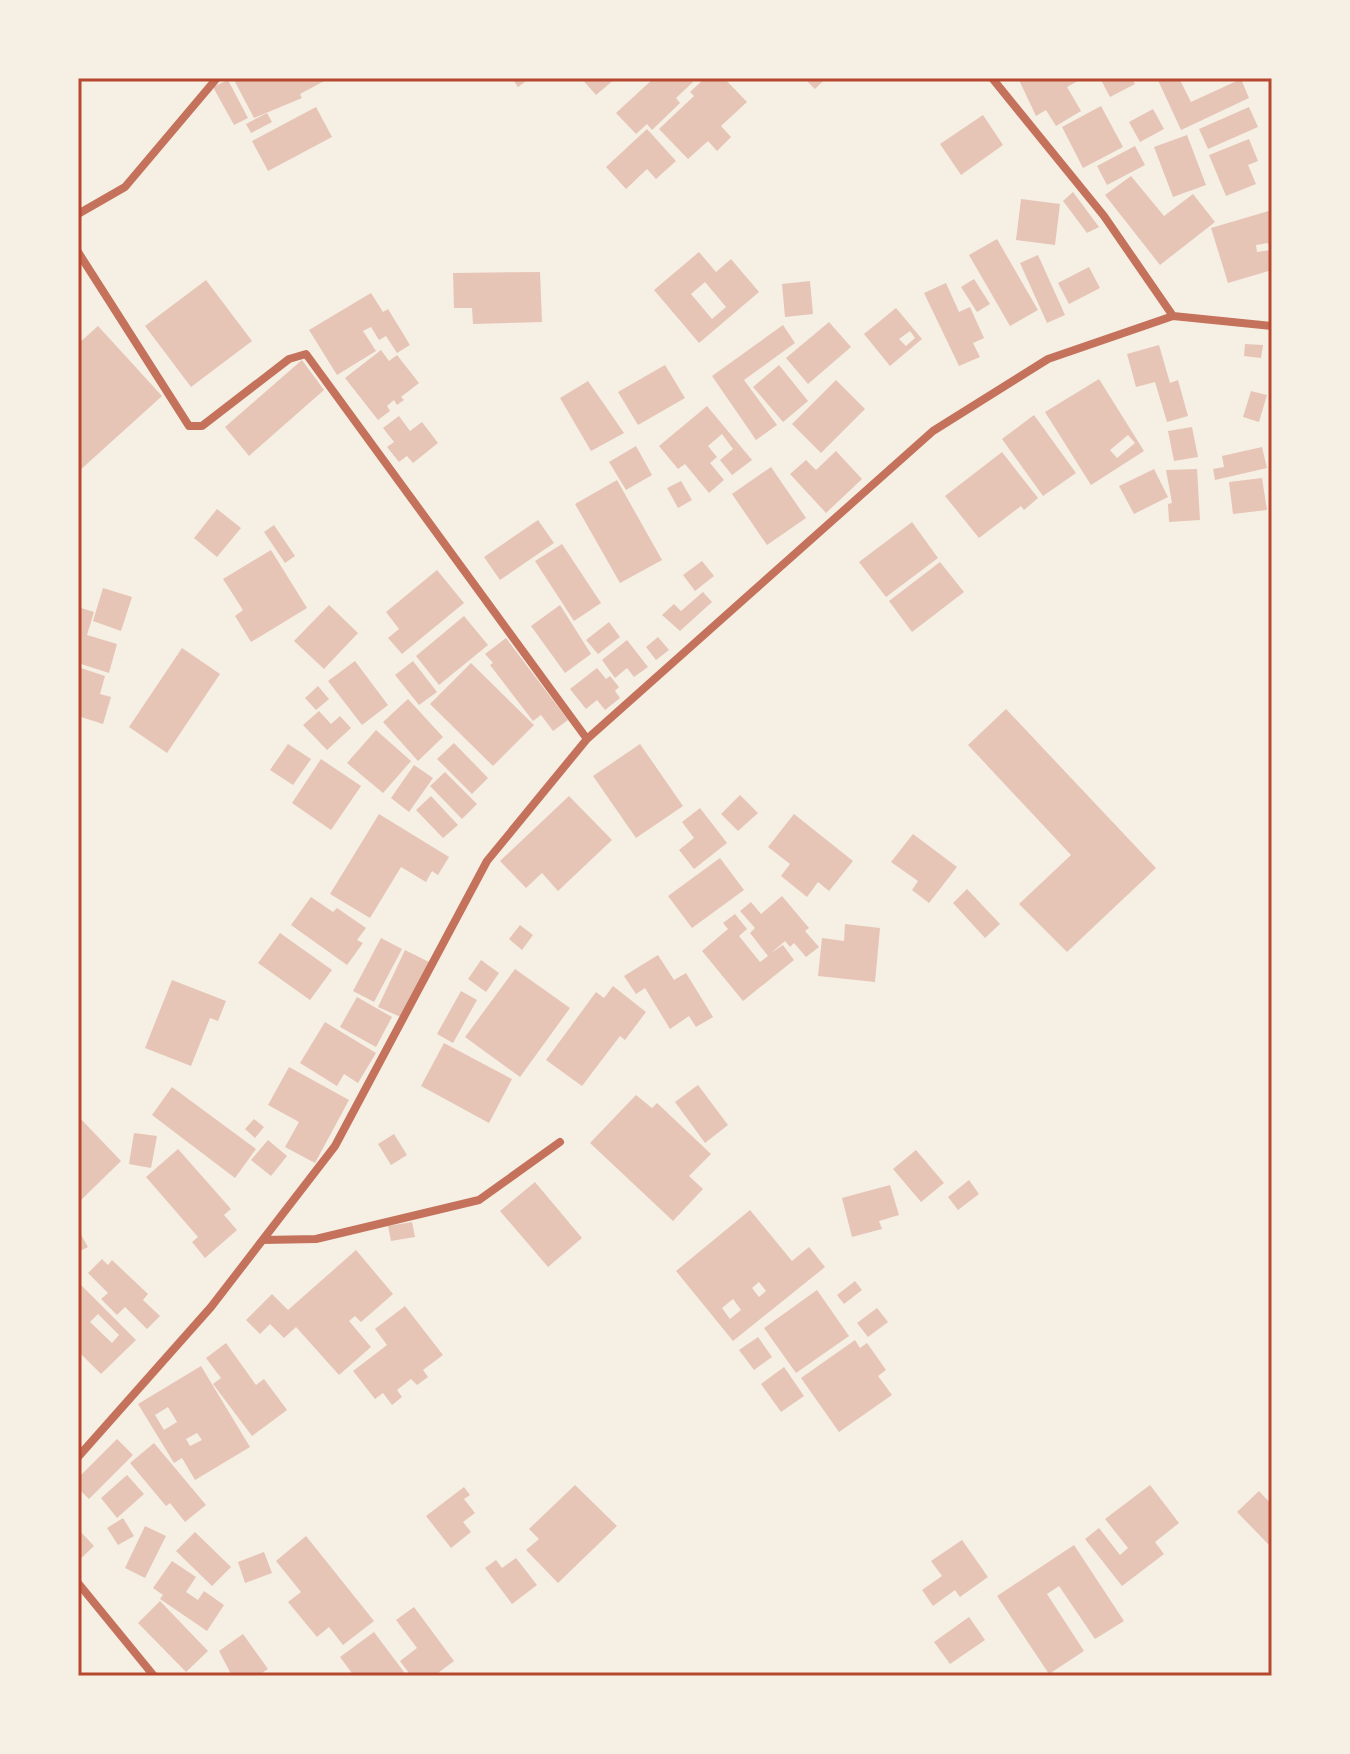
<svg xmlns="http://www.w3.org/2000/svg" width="1350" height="1754" font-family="'Varela Round',sans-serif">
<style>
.building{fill:#e6c5b7;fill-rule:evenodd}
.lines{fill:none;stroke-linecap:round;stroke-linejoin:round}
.minor{stroke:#c5725c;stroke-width:8}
.neatline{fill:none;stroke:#b5482f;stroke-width:3}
</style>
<rect width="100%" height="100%" fill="#f6efe4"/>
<path class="building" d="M233,78H330L300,94L302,98L254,118Z
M512,78H530L518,87Z
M581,78H616L596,95Z
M654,78H689L693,82L676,98L680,103L652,130L647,124L636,134L616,113Z
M705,78H724L747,102L721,126L731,137L717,151L708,141L688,159L659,129L694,96L690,92Z
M804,78H826L815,89Z
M1018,78H1083L1067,87L1081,111L1056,126L1046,110L1036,116Z
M1100,78H1132L1135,84L1110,97Z
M1157,78H1179L1191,102L1241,79L1249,98L1181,130Z
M228,80L248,118L234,125L213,87Z
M1101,106L1123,147L1083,168L1062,127Z
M316,107L332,137L268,171L252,141Z
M1249,107L1258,127L1208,149L1199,129Z
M1153,109L1164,129L1140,142L1129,122Z
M267,113L272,122L251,133L246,124Z
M983,115L1003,145L961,175L940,144Z
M647,129L676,161L656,179L647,169L626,189L606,167Z
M1187,135L1206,185L1173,197L1154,147Z
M1249,139L1258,161L1248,165L1256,184L1226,196L1209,155Z
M1135,146L1145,165L1107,185L1097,166Z
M1131,176L1164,216L1193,194L1215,222L1160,265L1105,195Z
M1073,192L1099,227L1087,233L1063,201Z
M1021,199L1060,204L1055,245L1016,240Z
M1272,210V270L1228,283L1211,228ZM1268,243L1270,250L1257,252L1256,245Z
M997,239L1038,310L1010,326L969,255Z
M699,252L716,272L731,259L759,292L699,343L654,290ZM705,282L726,307L712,319L691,294Z
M1038,255L1065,315L1047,323L1020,263Z
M1089,267L1100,288L1069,304L1058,283Z
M540,272L542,322L473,324L472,308H454L453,273Z
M974,279L990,304L977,312L961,287Z
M206,280L252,341L191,387L145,326Z
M810,281L813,314L785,317L782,284Z
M946,283L959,312L970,307L984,338L973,343L980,357L959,366L924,293Z
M371,293L383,312L388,309L410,345L397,353L386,336L379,340L371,327L363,331L376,351L337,375L309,330Z
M896,308L922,339L890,366L864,334ZM910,331L915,338L906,346L899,339Z
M829,322L851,347L808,384L786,358Z
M783,325L795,343L744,380L777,425L756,440L712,376Z
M98,326L162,396L78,472V344Z
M1245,344L1263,345L1261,358L1244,356Z
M1159,345L1170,383L1178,380L1188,416L1167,422L1155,382L1136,387L1127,354Z
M381,350L389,361L397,355L419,383L401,397L404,400L397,405L394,400L387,406L390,411L378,420L345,378Z
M302,360L324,390L249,456L225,427Z
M665,365L685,398L638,425L618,392Z
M779,365L808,401L783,422L753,387Z
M1099,379L1144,451L1091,485L1045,412ZM1128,435L1135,443L1117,458L1110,450Z
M836,380L865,409L821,453L792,424Z
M588,381L624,433L591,451L560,398Z
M1251,391L1267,395L1259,422L1243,417Z
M707,406L752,460L732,475L720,460L733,449L722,434L708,446L717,457L710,463L724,480L709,493L685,464L678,469L659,446Z
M1034,415L1076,473L1043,496L1002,439Z
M399,416L410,431L422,422L438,443L413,463L407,456L399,462L387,447L394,442L383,428Z
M1192,427L1198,457L1174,461L1168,431Z
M636,446L652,475L626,490L609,462Z
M1262,447L1267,468L1215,480L1213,469L1224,467L1222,456Z
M836,451L862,479L826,513L790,474L806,460L816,470Z
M1002,452L1038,498L1024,510L1021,506L979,538L945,496Z
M771,467L806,518L767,545L732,494Z
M1154,469L1168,497L1134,514L1119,486Z
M1197,469L1200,520L1169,522L1168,504L1172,503L1166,470Z
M1262,478L1267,510L1233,514L1229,482Z
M617,480L662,560L620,583L575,504Z
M681,481L692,500L678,508L667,488Z
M217,509L241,528L217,557L194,538Z
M538,520L554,543L500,580L484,557Z
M912,522L938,558L886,597L859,562Z
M274,525L295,556L285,563L264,532Z
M562,544L601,603L574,621L535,561Z
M271,550L307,608L251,642L235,616L243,610L223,579Z
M702,561L714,576L695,591L683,575Z
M940,562L964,592L912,632L889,601Z
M437,570L464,603L402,654L388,638L399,629L386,612Z
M103,588L132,597L121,631L93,621Z
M703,592L712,602L680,631L662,615L674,604L681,611Z
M329,605L358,633L324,669L294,641Z
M560,605L591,654L565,673L531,626Z
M78,607L94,612L87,635L117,644L109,673L78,663Z
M464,616L488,645L439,685L416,656Z
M609,622L620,637L598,654L586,640Z
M658,637L669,650L656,660L646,647Z
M506,638L568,720L553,731L541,715L533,721L490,665L493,663L485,654Z
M627,640L648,667L634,677L627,668L615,678L602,660Z
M182,648L220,674L167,753L129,727Z
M355,661L388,705L362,725L328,681Z
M413,661L437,692L419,705L395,675Z
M471,663L534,725L493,766L430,704Z
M81,668L105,676L100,694L111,697L103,724L78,716Z
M597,668L606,679L610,676L619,687L615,691L620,698L605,710L597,700L586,709L570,689Z
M318,686L329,699L316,710L305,698Z
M408,699L443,737L418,761L383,722Z
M1006,709L1156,868L1067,952L1019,904L1071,855L968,745Z
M319,711L331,724L340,716L351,728L327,750L303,725Z
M376,730L411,761L383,793L347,763Z
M454,743L488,778L472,794L437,759Z
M288,744L311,759L293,785L270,770Z
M640,744L683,806L636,838L593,776Z
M321,759L361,786L331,830L292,803Z
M414,765L433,778L409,812L391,798Z
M445,772L477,804L462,819L430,786Z
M740,795L758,813L738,831L721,814Z
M431,796L458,825L443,838L416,810Z
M569,796L612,840L558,891L542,873L526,888L500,861Z
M700,808L727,843L694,869L679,850L694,838L682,822Z
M379,814L449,857L438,875L432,871L426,882L401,867L370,918L330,894Z
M794,814L853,861L829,891L818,882L807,897L781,876L790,864L768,847Z
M913,834L957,867L929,903L912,890L918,881L891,862Z
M720,858L744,890L692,928L668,896Z
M967,889L1000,924L985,938L953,903Z
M782,896L809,928L805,931L819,947L806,957L794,943L790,947L785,941L771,953L783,945L794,960L743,1001L702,951L728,929L723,923L735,914L747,929L739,936L760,962L768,956L750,933L755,928L740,911L751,902L761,914Z
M311,897L333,912L337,908L366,928L357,940L363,943L347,965L291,925Z
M845,924L880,928L875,982L818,976L822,938L844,941Z
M520,925L533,935L522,950L509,939Z
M280,933L332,970L310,1000L258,963Z
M381,938L402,949L374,1002L353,991Z
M405,950L429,962L403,1018L378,1007Z
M658,955L674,980L686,973L713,1017L696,1027L689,1016L670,1029L645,988L636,994L624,976Z
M481,960L499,973L486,992L468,979Z
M515,969L570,1008L520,1077L465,1037Z
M172,980L226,1001L218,1021L210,1018L191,1066L145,1048Z
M613,986L646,1012L625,1040L620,1036L582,1086L546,1060L596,992L604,998Z
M461,991L477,1000L453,1043L437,1034Z
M357,997L392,1017L376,1047L340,1027Z
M325,1022L376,1053L358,1083L344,1074L337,1086L300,1063Z
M444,1043L512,1079L489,1123L421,1086Z
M289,1067L349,1100L315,1163L285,1147L299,1122L268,1105Z
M698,1085L728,1125L705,1143L675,1102Z
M172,1087L256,1149L235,1178L152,1115Z
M636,1095L652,1108L657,1103L711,1154L689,1176L703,1189L673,1221L590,1143Z
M78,1116L121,1161L78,1203Z
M254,1119L264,1127L255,1138L245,1129Z
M134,1133L157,1136L151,1168L129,1164Z
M394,1134L407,1155L391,1165L378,1144Z
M268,1140L287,1156L271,1176L251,1160Z
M178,1149L231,1209L224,1215L237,1230L205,1258L192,1242L198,1237L146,1177Z
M916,1150L944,1183L921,1202L893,1169Z
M969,1180L979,1194L958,1210L948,1197Z
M535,1182L582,1238L548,1267L500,1211Z
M890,1185L899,1215L879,1221L882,1229L852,1237L842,1198Z
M750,1210L792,1261L809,1247L825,1267L733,1341L676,1271ZM759,1282L766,1291L759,1297L752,1288ZM733,1299L741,1310L730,1319L722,1308Z
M412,1222L415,1237L391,1241L388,1226Z
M80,1233L88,1247L78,1252V1234Z
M356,1250L393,1294L361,1322L355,1316L349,1321L371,1347L339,1375L296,1327L284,1338L270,1324L260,1334L246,1320L272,1294L288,1310Z
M102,1259L108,1265L112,1260L148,1294L143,1300L160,1316L147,1329L125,1307L117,1315L101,1299L108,1293L88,1273Z
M855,1281L862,1290L844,1304L837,1295Z
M78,1282L136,1340L101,1374L78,1351ZM98,1314L119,1335L112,1343L90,1322Z
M817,1290L849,1336L796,1373L764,1328Z
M405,1306L443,1355L423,1370L428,1377L417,1385L411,1379L397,1390L402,1397L392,1405L383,1393L375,1399L353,1371L387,1345L375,1329Z
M877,1308L888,1322L868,1337L857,1323Z
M758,1337L772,1357L754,1370L739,1350Z
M855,1340L860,1348L867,1343L886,1370L878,1376L892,1395L839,1432L801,1378Z
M226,1343L256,1385L264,1379L287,1410L252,1436L213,1384L221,1378L206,1358Z
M201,1366L250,1447L195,1480L182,1458L174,1463L138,1404ZM168,1407L177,1422L164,1430L155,1415ZM197,1433L202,1440L190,1446L186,1439Z
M784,1367L804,1396L781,1412L761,1384Z
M117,1439L133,1455L89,1499L78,1488V1478Z
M154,1443L206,1505L185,1522L170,1503L166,1506L130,1463Z
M127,1475L144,1494L117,1518L101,1498Z
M575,1485L617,1526L558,1583L526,1550L539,1539L529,1529Z
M1150,1485L1179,1523L1155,1542L1164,1554L1122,1586L1085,1539L1099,1528L1120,1555L1128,1548L1105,1519Z
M464,1487L470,1495L464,1499L475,1513L463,1522L471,1532L451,1548L426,1516Z
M1259,1491L1272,1505L1270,1546L1237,1512Z
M123,1518L134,1536L118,1545L107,1528Z
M145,1526L166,1536L145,1578L125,1568Z
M78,1529L94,1546L78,1561Z
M195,1532L231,1567L212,1586L176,1551Z
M306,1536L374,1621L343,1645L329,1627L317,1637L288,1602L301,1592L276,1561Z
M962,1540L988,1577L960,1597L955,1590L933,1606L922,1590L942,1576L931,1561Z
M1074,1545L1124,1621L1095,1639L1059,1586L1047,1594L1084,1651L1049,1674L997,1596Z
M264,1552L272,1573L245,1583L238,1562Z
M516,1558L537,1585L512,1604L485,1568L496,1560L502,1568Z
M172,1561L196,1577L186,1592L198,1600L204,1591L224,1605L207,1631L160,1599L163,1595L153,1588Z
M160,1601L208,1651L186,1672L138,1623Z
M414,1607L454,1661L434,1676H411L400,1661L417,1648L396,1620Z
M969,1617L985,1640L950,1664L934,1642Z
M374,1632L407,1676H354L340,1657Z
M243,1634L268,1669L257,1676H232L219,1651Z"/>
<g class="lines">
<path class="minor" d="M992,78L1104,216L1173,316
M78,214L125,187L217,78
M78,252L189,426H202L289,359L306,354L587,739
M263,1240L316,1239L479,1200L560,1142
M78,1457L211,1307L335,1146L487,861L587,739L933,431L1048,359L1173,316L1272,326
M78,1583L154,1676"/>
</g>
<rect width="1350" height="1754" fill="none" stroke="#f6efe4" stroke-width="160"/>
<rect x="80" y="80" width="1190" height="1594" class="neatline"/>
</svg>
